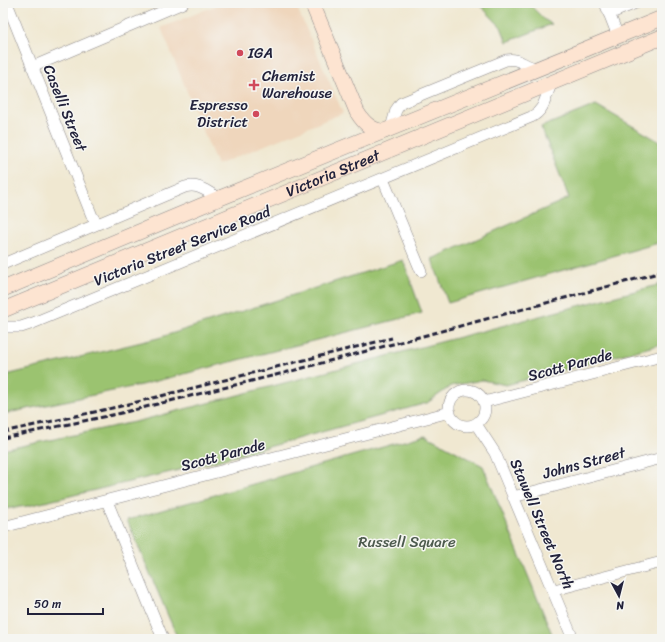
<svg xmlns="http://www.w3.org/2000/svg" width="665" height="642" font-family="Sriracha,sans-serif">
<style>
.built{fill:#efd6bc}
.green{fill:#9bc36f;stroke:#5e7255}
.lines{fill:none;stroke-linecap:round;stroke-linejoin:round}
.street-casing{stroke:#898586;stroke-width:12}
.secondary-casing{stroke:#898586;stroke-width:16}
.street{stroke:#fff;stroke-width:11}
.secondary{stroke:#fde4d1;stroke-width:15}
.rail{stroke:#22223b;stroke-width:3;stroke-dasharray:6 3;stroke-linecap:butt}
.poi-dot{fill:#d1495b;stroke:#f6f6f2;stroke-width:1.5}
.labels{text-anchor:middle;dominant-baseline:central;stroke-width:3;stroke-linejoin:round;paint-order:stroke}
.poi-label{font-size:15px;fill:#22223b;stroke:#f6f6f2;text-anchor:start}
.street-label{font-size:15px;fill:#22223b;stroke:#f6f6f2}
.park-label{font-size:15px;fill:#4c5a4d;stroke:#f6f6f2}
</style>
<rect width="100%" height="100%" fill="#f6f6f2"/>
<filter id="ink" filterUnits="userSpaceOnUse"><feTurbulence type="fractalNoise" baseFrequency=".025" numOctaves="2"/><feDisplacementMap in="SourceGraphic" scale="8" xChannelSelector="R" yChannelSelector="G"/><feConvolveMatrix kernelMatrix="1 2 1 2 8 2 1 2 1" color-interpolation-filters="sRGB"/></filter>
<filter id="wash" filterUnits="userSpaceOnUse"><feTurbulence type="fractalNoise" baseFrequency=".012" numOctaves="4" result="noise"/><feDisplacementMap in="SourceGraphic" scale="16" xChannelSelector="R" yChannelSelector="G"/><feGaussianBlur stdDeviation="0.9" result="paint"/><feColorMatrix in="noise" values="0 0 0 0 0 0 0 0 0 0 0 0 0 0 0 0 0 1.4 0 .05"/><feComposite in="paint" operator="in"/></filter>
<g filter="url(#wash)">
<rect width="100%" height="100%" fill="#f0e8d1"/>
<path class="built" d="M222,3H295L343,113L217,165L161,28Z"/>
<path class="green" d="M478,3H528L545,20L552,24L507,42L501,27Z
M596,105L662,143V242L448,303L432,259L569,198L541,127Z
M403,260L422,313L141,385L3,414V370L6,375L158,338Z
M662,284V344L506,385L482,380L451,386L427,403L213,462L28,506L3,509V450L139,421Z
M425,435L483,466L554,639H178L127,520Z"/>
</g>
<g filter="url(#ink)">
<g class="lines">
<defs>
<path id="street" d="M7,3L92,216L97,224
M605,3L618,36
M609,14L636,3
M32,67L183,3
M391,128L396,110L401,103L506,60C521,57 524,68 539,68
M383,179L421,271
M3,264L185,187C200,183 207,193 220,198
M3,327H21L33,323L531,117C546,110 545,95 552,83
M449 408a18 18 0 1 1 36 0a18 18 0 1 1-36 0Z
M484,402L662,356
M476,424L495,453L573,639
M513,497L662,458
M107,501L163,639
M3,527L450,412
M554,590L662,562"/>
<g id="secondary">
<path d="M312,3L357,112C363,122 372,131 384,131"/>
<path d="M3,289L220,198L662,18"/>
<path id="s1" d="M3,310L662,37"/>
</g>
</defs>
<use href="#street" class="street-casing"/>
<use href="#secondary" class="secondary-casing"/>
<use href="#street" class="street"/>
<use href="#secondary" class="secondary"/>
<path class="rail" d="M3,432L117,407L392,338
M3,438L117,414L288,372L662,272"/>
</g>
</g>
<g class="poi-dot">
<circle cx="240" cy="53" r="4"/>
<path d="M252 79h4v4h4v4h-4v4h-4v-4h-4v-4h4z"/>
<circle cx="256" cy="114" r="4"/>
</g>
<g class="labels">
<g class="poi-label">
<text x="248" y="53">IGA</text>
<text x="262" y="76">Chemist<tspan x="262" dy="17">Warehouse</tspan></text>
<text x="248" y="105" text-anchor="end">Espresso<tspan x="248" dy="17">District</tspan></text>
</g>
<g class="street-label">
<text transform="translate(65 108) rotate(68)">Caselli Street</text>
<text stroke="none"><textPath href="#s1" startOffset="357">Victoria Street</textPath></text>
<text transform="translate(182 246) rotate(-22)">Victoria Street Service Road</text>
<text transform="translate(570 365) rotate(-15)">Scott Parade</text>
<text transform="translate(223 455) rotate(-15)">Scott Parade</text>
<text transform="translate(584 463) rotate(-15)">Johns Street</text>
<text transform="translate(542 524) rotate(67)">Stawell Street North</text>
</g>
<g class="park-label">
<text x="407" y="542">Russell Square</text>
</g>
</g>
<rect width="665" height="642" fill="none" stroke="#f6f6f2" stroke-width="16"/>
<g transform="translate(619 596) rotate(173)" stroke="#f6f6f2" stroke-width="3" paint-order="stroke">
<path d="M0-3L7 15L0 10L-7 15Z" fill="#22223b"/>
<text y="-6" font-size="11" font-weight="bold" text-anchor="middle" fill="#22223b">N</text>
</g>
<path d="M28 608v6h75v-6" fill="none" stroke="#22223b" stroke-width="2"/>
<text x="34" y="608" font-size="12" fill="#22223b" stroke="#f6f6f2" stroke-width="3" paint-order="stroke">50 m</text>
</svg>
